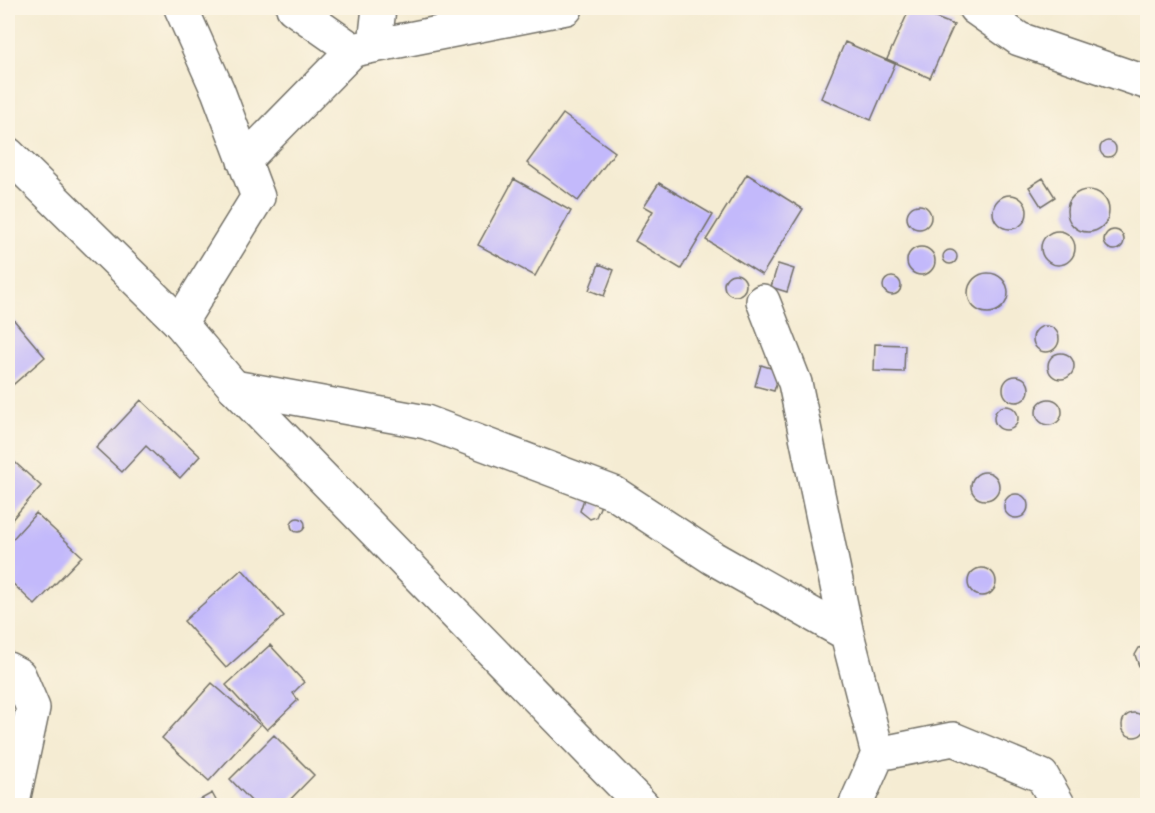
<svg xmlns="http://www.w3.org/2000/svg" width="1155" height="813" font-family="'Gochi Hand',sans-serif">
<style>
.building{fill:#c3b9fb}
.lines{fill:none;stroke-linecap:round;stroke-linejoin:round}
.street-casing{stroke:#726f66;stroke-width:36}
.primary-casing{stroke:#726f66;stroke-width:36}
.street{stroke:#fff;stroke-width:33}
.primary{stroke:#fff;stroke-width:33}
</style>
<rect width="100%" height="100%" fill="#fcf5e5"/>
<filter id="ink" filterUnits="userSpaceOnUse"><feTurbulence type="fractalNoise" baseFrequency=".0167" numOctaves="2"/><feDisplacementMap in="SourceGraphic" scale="12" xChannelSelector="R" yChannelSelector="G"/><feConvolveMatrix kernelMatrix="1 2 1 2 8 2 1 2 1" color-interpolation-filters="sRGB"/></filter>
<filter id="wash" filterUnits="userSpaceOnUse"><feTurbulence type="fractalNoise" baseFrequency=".008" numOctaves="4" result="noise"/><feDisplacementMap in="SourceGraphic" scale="24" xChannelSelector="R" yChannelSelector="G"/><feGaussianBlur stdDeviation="1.35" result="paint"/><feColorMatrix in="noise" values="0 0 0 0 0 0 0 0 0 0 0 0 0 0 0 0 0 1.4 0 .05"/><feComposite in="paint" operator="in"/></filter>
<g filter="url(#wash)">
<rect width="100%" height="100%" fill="#f5ecd3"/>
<g id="blocks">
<path class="building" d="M910,8L954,25L930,78L887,59Z
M845,42L895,64L871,120L821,98Z
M563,114L615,152L578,201L527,163Z
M1100 149a8 8 0 1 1 16 0a8 8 0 1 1-16 0Z
M747,174L803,209L762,275L706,240Z
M1043,178L1055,197L1041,206L1029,187Z
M514,179L571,211L535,276L478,245Z
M659,183L713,215L681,269L635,241L653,211L644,206Z
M1067 211a21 21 0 1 1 42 0a21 21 0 1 1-42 0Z
M993 212a17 17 0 1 1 34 0a17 17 0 1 1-34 0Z
M907 217a12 12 0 1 1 24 0a12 12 0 1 1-24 0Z
M1104 240a10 10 0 1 1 20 0a10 10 0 1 1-20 0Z
M1041 248a17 17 0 1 1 34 0a17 17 0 1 1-34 0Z
M907 261a14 14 0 1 1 28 0a14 14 0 1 1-28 0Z
M943 257a7 7 0 1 1 14 0a7 7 0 1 1-14 0Z
M599,264L614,270L604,296L589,290Z
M778,264L794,269L787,292L771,287Z
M968 293a20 20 0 1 1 40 0a20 20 0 1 1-40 0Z
M724 285a11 11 0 1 1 22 0a11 11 0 1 1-22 0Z
M883 286a9 9 0 1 1 18 0a9 9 0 1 1-18 0Z
M8,313L45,357L8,389Z
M1033 339a13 13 0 1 1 26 0a13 13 0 1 1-26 0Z
M875,344L905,345L904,372L874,371Z
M1048 366a13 13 0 1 1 26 0a13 13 0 1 1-26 0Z
M761,365L780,371L774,391L755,386Z
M1003 389a13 13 0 1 1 26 0a13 13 0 1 1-26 0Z
M1036 412a13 13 0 1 1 26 0a13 13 0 1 1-26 0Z
M141,400L200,456L180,478L146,446L122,472L96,448Z
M994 418a12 12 0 1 1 24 0a12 12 0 1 1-24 0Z
M8,456L41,486L8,524Z
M971 486a14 14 0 1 1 28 0a14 14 0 1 1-28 0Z
M1004 506a12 12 0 1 1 24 0a12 12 0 1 1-24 0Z
M584,499L601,505L596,517L590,519L580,511Z
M36,513L82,556L35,605L8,579V544Z
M291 525a7 7 0 1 1 14 0a7 7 0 1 1-14 0Z
M968 582a14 14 0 1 1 28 0a14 14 0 1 1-28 0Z
M242,569L284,616L226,668L184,621Z
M1148,644V669L1139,666L1135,655L1139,648Z
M270,645L304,682L293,693L298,700L267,730L226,685Z
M212,683L260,725L209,781L162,738Z
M1122 725a12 12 0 1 1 24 0a12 12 0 1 1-24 0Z
M274,735L314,775L284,806H256L230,779Z
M212,793L219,806H198L196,802Z"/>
</g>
</g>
<g filter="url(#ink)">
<use href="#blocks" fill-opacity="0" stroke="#726f66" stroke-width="1.5"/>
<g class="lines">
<defs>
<path id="street" d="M293,8L353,50L566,8
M975,8L1019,39L1148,83
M375,44L379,8
M244,161L353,50
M763,301L795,383L847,634
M180,323L258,197L218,91L181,8
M234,387L426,422L614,493L713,558L847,634L878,754L953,739L1042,776L1059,806
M8,669L19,675L33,708L12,806
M855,806L878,754"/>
<path id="primary" d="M8,154L180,323L234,387L643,806"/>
</defs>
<use href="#street" class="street-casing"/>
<use href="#primary" class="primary-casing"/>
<use href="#street" class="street"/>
<use href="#primary" class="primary"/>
</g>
</g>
<rect width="1155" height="813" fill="none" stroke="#fcf5e5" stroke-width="30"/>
</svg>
